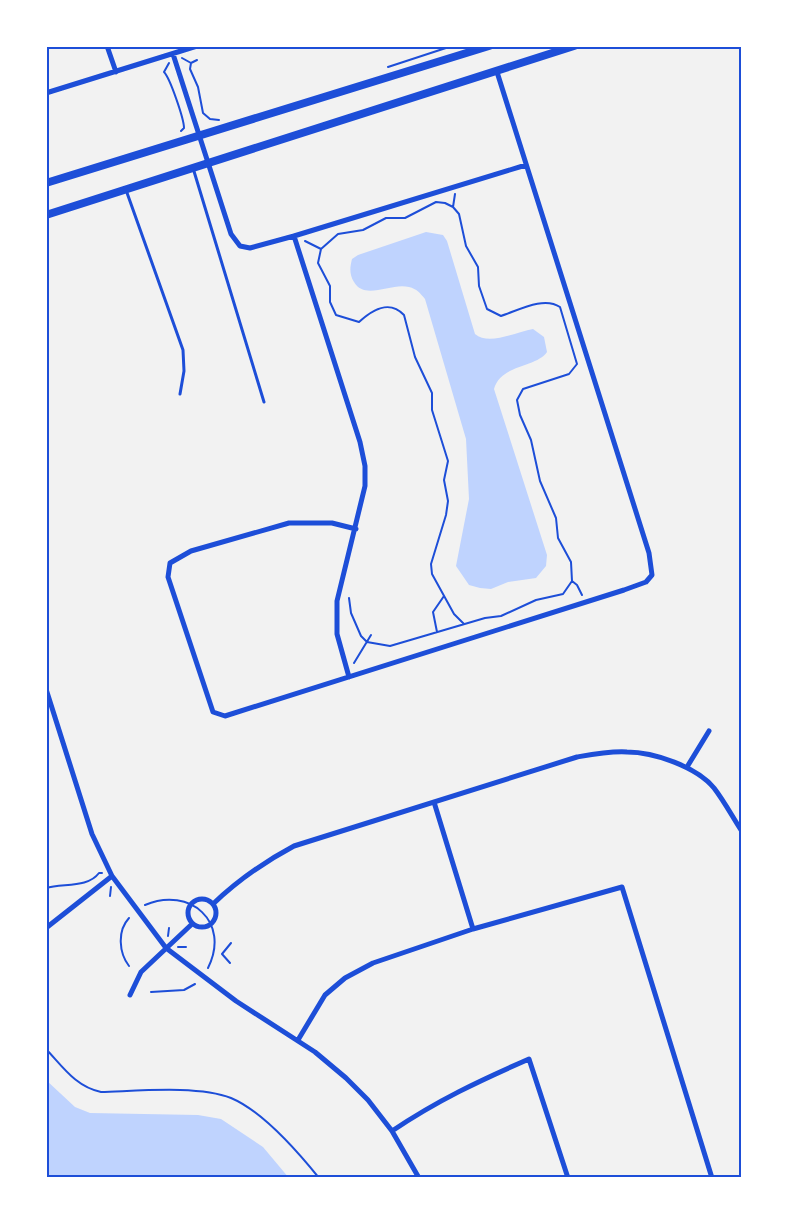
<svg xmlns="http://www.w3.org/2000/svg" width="787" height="1224" font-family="'Libre Baskerville',serif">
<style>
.water{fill:#bfd3fe}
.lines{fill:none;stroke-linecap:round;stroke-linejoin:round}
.path{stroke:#1d4ed8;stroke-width:2}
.service{stroke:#1d4ed8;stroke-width:3}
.minor{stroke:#1d4ed8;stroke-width:5}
.secondary{stroke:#1d4ed8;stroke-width:8}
.neatline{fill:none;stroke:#1d4ed8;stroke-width:2}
</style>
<rect width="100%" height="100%" fill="#f2f2f2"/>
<path class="water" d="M426,232L443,235L447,241L475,334C489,346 516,332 533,329L544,337L547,352C536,368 501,364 494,389L547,555L546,566L536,578L508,582L491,589L480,588L469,585L456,566L469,499L466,439L425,299C420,293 417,289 409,287C392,282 365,301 354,282C349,274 350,267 352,259L358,255Z
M46,1080L75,1107L90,1113L198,1115L221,1119L263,1147L289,1178H46Z"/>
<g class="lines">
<path class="path" d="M182,58L191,63
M197,60L191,63L190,69L198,87L203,113L210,119L219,120
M169,63L164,72C170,78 184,119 184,128L181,131
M388,67L452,46
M453,207L455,194
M305,241L321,249
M572,581L577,585L582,595
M349,598L351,613L361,636L367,642L390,646L485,618L501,616L536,600L563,594L572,581L571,562L558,538L556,518L540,481L531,440L520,415L517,400L523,389L569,374L577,364L560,307C544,296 519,310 501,316L487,309L479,286L478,267L466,246L459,214L453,207L445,203L436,202L405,218H386L363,230L338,234L321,249L318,263L330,286V302L336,315L359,322C372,310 389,299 404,315L415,357L432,393V410L448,461L444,480L448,501L446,515L431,564L432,574L454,614L464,624
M437,632L433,612L444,596
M354,663L371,635
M46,888C63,883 88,888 99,873H102
M110,896L111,887
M145,905C190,886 231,922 208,968
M168,936L169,928
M178,947H186
M230,963L222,954L231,943
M129,966C119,953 117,931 129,918
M151,992L184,990L195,984
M46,1049C63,1067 76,1087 101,1092C137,1091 199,1085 231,1098C262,1111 298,1152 319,1178"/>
<path class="service" d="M193,168L264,402
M126,190L183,350L184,371L180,394"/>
<path class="minor" d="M107,46L116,72
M173,54L231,234L240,246L250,248L294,236L526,165
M46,93L197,46
M294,236L360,442L365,466V486L337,601V634L349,677
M356,529L332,523H289L191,551L170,563L168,577L213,712L225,716L624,590L646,582L652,575L649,553L497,72
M46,689L92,834L112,876L166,948L236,1001L315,1052L346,1078L368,1100L392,1131L419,1178
M687,767L709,731
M434,802L473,929
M188 913a14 14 0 1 1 28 0a14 14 0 1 1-28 0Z
M213,904C238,880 264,862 294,846L577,757C594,754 610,751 627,752C654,752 697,767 714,788C724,801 732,816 741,830
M46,928L112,876
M130,995L141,972L192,924
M298,1040L325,995L345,978L373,963L473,929L622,887L712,1178
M392,1131C438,1100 479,1081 529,1059L568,1178"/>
<path class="secondary" d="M46,183L489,46
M46,215L574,46"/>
</g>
<rect width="787" height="1224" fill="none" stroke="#ffffff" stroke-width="95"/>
<rect x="48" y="48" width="692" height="1128" class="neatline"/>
</svg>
